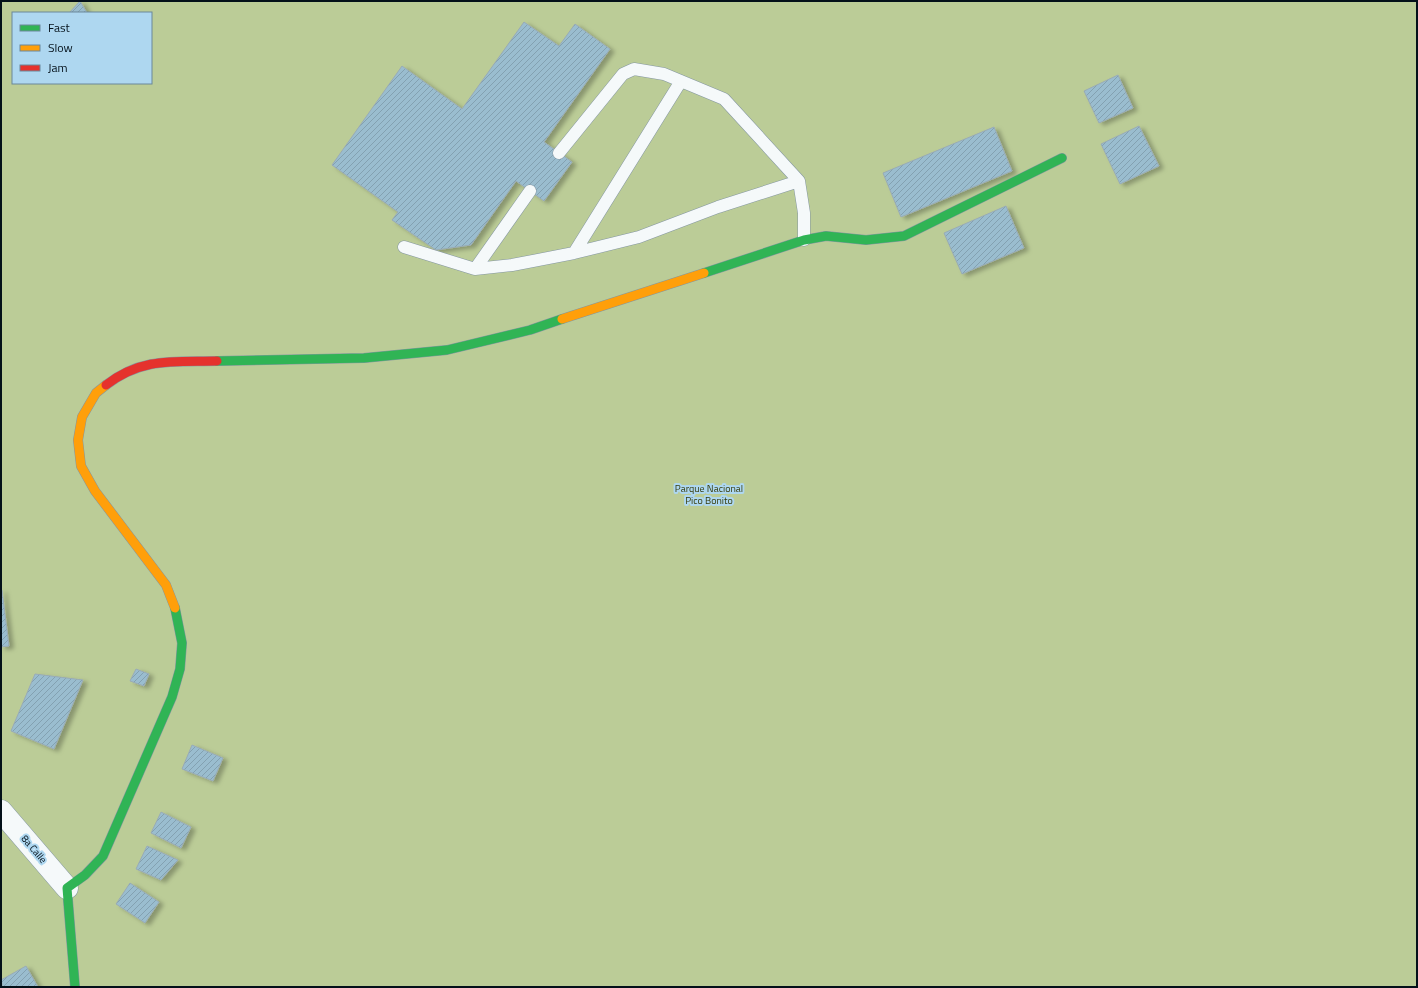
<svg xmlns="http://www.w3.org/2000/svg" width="1418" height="988" font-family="'Titillium Web',sans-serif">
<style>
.park{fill:#bbcc97;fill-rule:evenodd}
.building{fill:url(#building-hatch);stroke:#99abb5;filter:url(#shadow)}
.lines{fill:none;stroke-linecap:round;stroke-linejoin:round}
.lane-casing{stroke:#8496a1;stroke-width:13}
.street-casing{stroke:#8496a1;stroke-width:23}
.fast-casing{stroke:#8496a1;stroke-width:10}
.slow-casing{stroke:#8496a1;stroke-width:10}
.jam-casing{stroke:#8496a1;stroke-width:10}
.lane{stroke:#f5f9fa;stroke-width:12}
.street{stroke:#f5f9fa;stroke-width:22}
.fast{stroke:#30b455;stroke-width:9}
.slow{stroke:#ff9f0a;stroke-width:9}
.jam{stroke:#e5322d;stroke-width:9}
.labels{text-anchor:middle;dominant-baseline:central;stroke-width:4;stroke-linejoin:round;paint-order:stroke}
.park-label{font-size:10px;fill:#353a09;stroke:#aed7f0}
.street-label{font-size:10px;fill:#031019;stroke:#aed7f0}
</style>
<defs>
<pattern id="building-hatch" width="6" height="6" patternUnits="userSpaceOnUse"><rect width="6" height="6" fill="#9abdcf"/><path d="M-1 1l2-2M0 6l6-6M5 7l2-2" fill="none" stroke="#83a1b1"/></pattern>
<filter id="shadow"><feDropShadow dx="4.5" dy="2.5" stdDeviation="2" flood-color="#0004"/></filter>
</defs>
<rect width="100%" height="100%" fill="#bdd4e1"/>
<path class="park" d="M1,1H1417V987H1ZM13,13H151V83H13Z"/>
<path class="building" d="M80,1L87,13H69Z
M524,22L559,46L575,24L610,49L544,142L572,162L544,201L516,181L471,245L436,250L392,220L398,212L332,165L402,66L462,109Z
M1118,75L1133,108L1099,123L1084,91Z
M1139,126L1159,166L1120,184L1101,144Z
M994,127L1012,171L901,217L883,173Z
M1006,206L1024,248L962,274L944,233Z
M2,590L9,646L1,647V590Z
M136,669L149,674L144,686L130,681Z
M35,674L83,680L54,749L11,731Z
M192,745L223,758L213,781L182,769Z
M161,812L191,827L181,848L151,833Z
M147,846L178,860L161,880L136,869Z
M130,883L159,902L145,923L116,904Z
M26,966L38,987H3L1,980Z"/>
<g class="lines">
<defs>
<path id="lane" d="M559,153L623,74L634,69L664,74L724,99L799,181L804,213V240
M404,247L475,269L512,265L574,253L639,237L718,207L799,181
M574,253L681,81
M475,269L530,191"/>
<path id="street" d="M1,811L67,888"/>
<path id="fast" d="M704,273L804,240L826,236L866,240L904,236L1062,158
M217,361L364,358L447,350L530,330L562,319
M75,987L67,888L85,875L103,856L172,697L180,669L182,643L175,608"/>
<path id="slow" d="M562,319L704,273
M106,385L96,393L82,417L78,440L81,466L95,491L166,585L175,608"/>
<path id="jam" d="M106,385C142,357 174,362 217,361"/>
</defs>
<use href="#lane" class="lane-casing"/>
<use href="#street" class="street-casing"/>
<use href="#fast" class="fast-casing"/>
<use href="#slow" class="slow-casing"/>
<use href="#jam" class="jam-casing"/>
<use href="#lane" class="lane"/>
<use href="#street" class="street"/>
<use href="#fast" class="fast"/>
<use href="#slow" class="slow"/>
<use href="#jam" class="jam"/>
</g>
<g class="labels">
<g class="park-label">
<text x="709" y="488">Parque Nacional<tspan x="709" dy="12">Pico Bonito</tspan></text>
</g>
<g class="street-label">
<text transform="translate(34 849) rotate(50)">8a Calle</text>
</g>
</g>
<rect width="1418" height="988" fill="none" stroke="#031019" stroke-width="4"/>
<rect x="12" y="12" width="140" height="72" fill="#aed7f0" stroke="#6a879a"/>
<rect x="20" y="25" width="20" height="6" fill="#30b455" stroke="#6a879a"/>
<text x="48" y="32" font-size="12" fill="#031019">Fast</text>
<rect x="20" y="45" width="20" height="6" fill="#ff9f0a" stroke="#6a879a"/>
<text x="48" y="52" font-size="12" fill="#031019">Slow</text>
<rect x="20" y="65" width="20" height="6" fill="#e5322d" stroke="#6a879a"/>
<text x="48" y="72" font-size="12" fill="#031019">Jam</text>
</svg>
